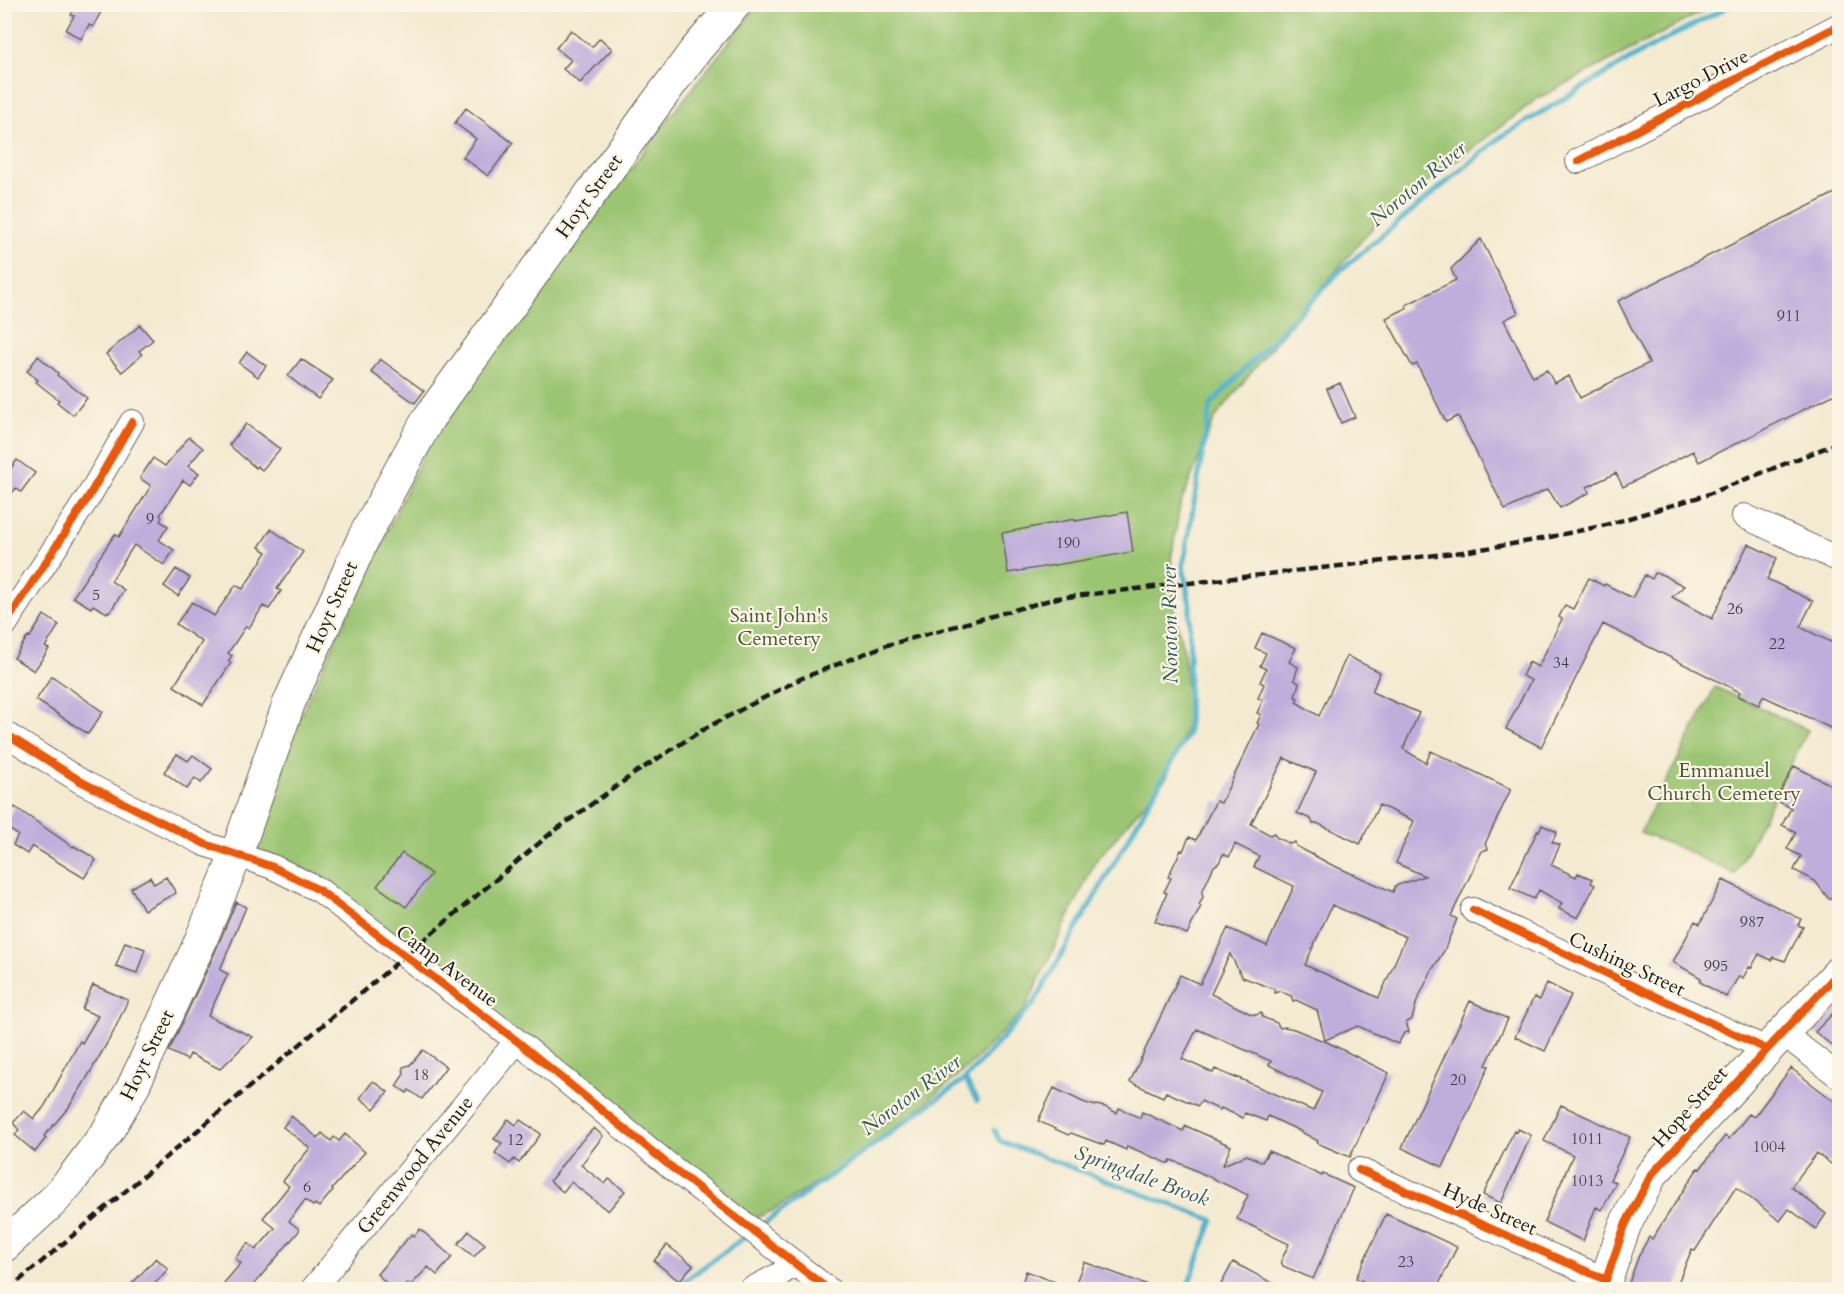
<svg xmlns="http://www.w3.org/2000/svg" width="1844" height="1294" font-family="Cardo,serif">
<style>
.green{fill:#9bc572;stroke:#5c7047;stroke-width:1.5}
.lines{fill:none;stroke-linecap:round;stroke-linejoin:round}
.stream{stroke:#4db2cc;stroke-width:5}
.building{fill:#bfaedc;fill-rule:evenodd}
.minor-casing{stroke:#68645b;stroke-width:26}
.major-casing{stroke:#68645b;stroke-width:34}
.minor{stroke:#fff;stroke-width:24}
.major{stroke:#fff;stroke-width:32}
.rail{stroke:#1c1c1c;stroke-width:4.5;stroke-dasharray:9 4.5;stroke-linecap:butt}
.cycleway-casing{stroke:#fcf5e5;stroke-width:11}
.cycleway{stroke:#e8590c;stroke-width:8}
.labels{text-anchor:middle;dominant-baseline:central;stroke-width:4.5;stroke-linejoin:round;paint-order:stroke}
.number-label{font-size:16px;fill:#45404c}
.street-label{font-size:20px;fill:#1c1c1c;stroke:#fcf5e5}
.park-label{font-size:20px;fill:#48573a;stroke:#fcf5e5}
.water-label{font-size:21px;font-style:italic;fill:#305862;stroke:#fcf5e5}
</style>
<rect width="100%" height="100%" fill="#fcf5e5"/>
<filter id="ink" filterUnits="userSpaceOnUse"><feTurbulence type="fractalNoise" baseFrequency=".0167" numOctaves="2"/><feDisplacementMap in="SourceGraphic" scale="12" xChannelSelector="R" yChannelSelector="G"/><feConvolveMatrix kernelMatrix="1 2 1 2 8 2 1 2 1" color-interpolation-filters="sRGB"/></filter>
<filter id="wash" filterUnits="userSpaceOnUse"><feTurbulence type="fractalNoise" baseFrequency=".008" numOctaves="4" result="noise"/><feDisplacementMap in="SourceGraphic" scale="24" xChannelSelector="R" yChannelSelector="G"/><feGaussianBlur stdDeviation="1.35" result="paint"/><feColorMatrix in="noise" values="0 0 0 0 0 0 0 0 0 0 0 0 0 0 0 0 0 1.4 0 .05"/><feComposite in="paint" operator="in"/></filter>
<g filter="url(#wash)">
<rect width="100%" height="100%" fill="#f4ead1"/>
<path class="green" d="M758,5H1715L1537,99L1380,219L1278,339L1215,418L1180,505L1171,560L1176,619L1184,652L1189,721L1167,777L1095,862L1025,1009L972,1063L882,1141L774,1210L749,1221L501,1020L301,867L248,846L294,729L439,421L659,131Z
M1715,687L1808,730L1735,874L1678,847L1640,833Z"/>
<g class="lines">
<path class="stream" d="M965,1079L977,1101
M994,1130L1000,1141L1213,1220L1186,1290
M759,1227L965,1079L1034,1003L1188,734L1190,605L1183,567L1211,404L1342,269L1502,136L1640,53L1733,4
M672,1290L749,1234"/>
</g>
<g id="blocks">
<path class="building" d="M77,4H105L93,27L89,25L81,39L66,30L74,16L71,15Z
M571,30L592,47L600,38L612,49L580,83L563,69L571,60L556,48Z
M466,108L513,143L488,176L463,157L476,139L455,123Z
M1839,191V392L1699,462L1693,451L1623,487L1616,473L1587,487L1589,493L1560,508L1548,489L1505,510L1458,416L1446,422L1417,364L1412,366L1386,318L1407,308L1406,305L1456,280L1451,269L1481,239L1518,313L1504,320L1533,377L1547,370L1554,383L1569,376L1580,398L1649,363L1618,301Z
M140,325L153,340L139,351L142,355L122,372L106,354Z
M247,352L266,366L258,377L239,363Z
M38,356L58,373L57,375L87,398L73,415L57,402L59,400L36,382L38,380L27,371Z
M301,359L333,380L318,399L288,376Z
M380,359L424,391L415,403L371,372Z
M1340,383L1355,417L1341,423L1327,389Z
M246,424L280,449L262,470L257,466L256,468L229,445Z
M189,437L203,448L188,466L199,473L190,485L183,480L160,515L162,517L160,521L168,526L159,540L174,550L164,565L134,545L111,581L124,590L110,612L108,611L107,613L93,605L91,608L73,597L115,534L119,537L151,486L140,478L153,458L165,466Z
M17,460L35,473L21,492L16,488L4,503L5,476Z
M1127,512L1133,552L1008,573L1002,533L1075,519V521Z
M271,529L303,552L277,589L281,591L269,609L263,606L249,628L246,626L228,653L232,656L228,661L231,663L203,705L174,686L202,642L176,624L192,602L214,616L236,585L243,589L267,552L259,547Z
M1748,544L1777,558L1767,579L1813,601L1800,627L1839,646V732L1763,696L1759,705L1738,696L1740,692L1603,624L1541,747L1506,729L1531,680L1522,676L1529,662L1538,667L1562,619L1559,617L1565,605L1573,609L1589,578L1604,586L1605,584L1632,598L1645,575L1652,579L1655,573L1663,575L1684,586L1672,597L1712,619Z
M176,569L190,578L178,596L164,586Z
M44,615L59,625L45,647L49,649L34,671L14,658L28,636L30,637Z
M1262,633L1296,648L1289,662L1298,667L1294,680L1299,683L1295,697L1298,698L1296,702L1319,716L1347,656L1380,672L1372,692L1419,713L1403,749L1426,763L1431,751L1511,789L1485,844L1488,849L1482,851L1451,916L1457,919L1444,951L1432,970L1417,1001L1412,1019L1406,1022L1409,1032L1404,1033L1398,1044L1358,1026L1325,1040L1317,1010L1296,1000L1293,1001L1291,996L1280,991L1275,993L1274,989L1242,977L1230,954L1211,994L1251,1014L1256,1015L1261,1013L1262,1017L1277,1023L1280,1028L1285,1027L1294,1029L1326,1042L1325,1041L1389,1073L1350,1157L1317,1143L1318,1141L1296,1129L1268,1116L1266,1121L1245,1113L1243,1118L1221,1108L1220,1110L1201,1101L1198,1106L1166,1092L1163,1097L1130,1082L1180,975L1200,984L1228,928L1267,946L1294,886L1254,867L1259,856L1235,844L1229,857L1223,854L1219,863L1214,866L1202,892L1203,897L1199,905L1201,906L1187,934L1155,921L1167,893L1164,892L1171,878L1168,877L1181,850L1183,851L1189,837L1196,840L1216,801L1221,803L1259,724L1257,723L1261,715L1257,713L1263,700L1258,698L1264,684L1260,682L1266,669L1260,666L1266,653L1255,648ZM1284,758L1316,772L1297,813L1311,819L1313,824L1317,823L1360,844L1379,805L1414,821L1396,863L1425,876L1395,886L1393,892L1330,864L1296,846L1295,842L1290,844L1276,837L1274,833L1270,835L1251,824ZM1332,905L1406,937L1379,998L1305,965ZM1197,1029L1271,1061L1269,1065L1322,1092L1313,1111L1236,1077V1078L1215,1069L1213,1073L1182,1059Z
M52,676L103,712L88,734L36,700Z
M177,754L188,761L193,755L212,769L201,783L195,778L187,789L164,772Z
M1794,766L1839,789V898H1828L1815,881L1794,870L1801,856L1787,849L1796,832L1782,825L1791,808L1776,800Z
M15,807L73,847L74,846L93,857L96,860L84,878L32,846L27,854L13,845L18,835L4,826V823Z
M1542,825L1557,832L1552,842L1560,845L1551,865L1576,877L1578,873L1592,879L1591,883L1595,885L1578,918L1559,909L1562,903L1539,890L1534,899L1510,888L1538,830L1539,831Z
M402,853L431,874L406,907L377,886Z
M150,877L154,884L166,877L176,893L144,910L131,888Z
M1723,880L1801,919L1798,925L1803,927L1785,961L1773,957L1771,960L1759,954L1751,968L1749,967L1743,978L1739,976L1726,997L1700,982L1701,978L1673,962L1695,921L1700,924Z
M236,902L246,907L220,970L228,974L208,1016L253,1037L220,1069L190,1054L187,1060L169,1051L213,957Z
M125,942L145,949L137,973L116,966Z
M1547,983L1571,995L1545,1051L1515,1037L1534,997L1539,1000Z
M93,985L128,1000L113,1033L84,1083L69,1107L44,1136L46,1138L35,1152L15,1135L19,1130L13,1123L24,1111L34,1119L44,1107L80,1041L82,1043L98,1016L82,1009Z
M1470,1001L1508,1019L1486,1065L1489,1066L1443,1167L1402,1148Z
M1839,1007V1051L1815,1032Z
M423,1050L446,1067L422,1099L409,1090L407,1093L396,1086L404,1074L403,1067L410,1065Z
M1791,1068L1839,1105V1170L1817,1153L1791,1187L1826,1214L1816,1229L1789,1209L1780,1221L1736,1187L1695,1251L1692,1249L1675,1290H1644L1629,1283L1639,1255L1649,1237L1652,1239L1698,1168L1700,1169L1725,1136L1729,1139L1749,1114L1754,1117Z
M373,1081L388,1092L374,1109L360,1098Z
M1054,1088L1083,1102L1095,1106L1096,1105L1105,1107L1117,1113L1119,1108L1140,1118L1142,1112L1183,1131L1186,1126L1231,1146L1223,1165L1247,1155L1262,1162L1269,1151L1322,1176L1323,1174L1354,1188L1313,1279L1283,1266L1281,1261L1289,1244L1237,1219L1248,1195L1182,1164L1171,1160L1169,1163H1167L1127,1146L1126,1150L1106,1141L1104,1145L1071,1133L1068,1135L1038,1121Z
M1561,1105L1630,1137L1610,1180L1616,1182L1602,1210L1596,1207L1583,1241L1544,1222L1573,1155L1544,1141Z
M291,1116L318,1138L322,1133L331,1141L334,1137L339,1141L345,1134L365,1152L332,1189L333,1190L319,1207L315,1204L313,1206L305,1200L289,1221L299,1229V1231L249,1290H218L241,1263L235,1258L248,1243L256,1250L275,1228L263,1218L289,1186L283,1181L310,1148L283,1127Z
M508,1119L516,1125L520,1120L541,1134L519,1163L514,1159L510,1164L495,1153L502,1143L494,1139Z
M594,1128L603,1136L581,1165L605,1184L609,1179L625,1191L608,1211L571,1182L563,1192L550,1181L574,1149Z
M1518,1129L1531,1135L1501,1203L1483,1195L1514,1131L1516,1132Z
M1386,1214L1457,1247L1436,1290H1380L1356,1278Z
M420,1229L452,1257L437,1275L428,1267L411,1285L408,1283L403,1290H393L377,1274L408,1238L412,1234L414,1236Z
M469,1231L485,1244L474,1257L458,1244Z
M667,1245L693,1265L679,1281L654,1261Z
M156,1258L168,1269L149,1290H126Z
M1084,1262L1156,1288V1290H1073Z
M1233,1262L1285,1290H1218Z
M1026,1271L1071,1288V1290H1020Z"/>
</g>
</g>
<g filter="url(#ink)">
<use href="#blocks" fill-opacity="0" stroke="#68645b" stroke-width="1.5"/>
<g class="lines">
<defs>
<path id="minor" d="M1578,161L1840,25
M1744,516L1840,560
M4,626L89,496L132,422
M4,733L82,782L205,844L273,867L319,890L517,1041L670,1166L829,1290
M1473,910L1766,1049
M1781,1032L1840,1077
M1359,1170L1606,1280
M312,1290L517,1041
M750,1290L779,1275L795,1263"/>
<path id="major" d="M4,1246L53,1201L71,1180L107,1132L132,1089L197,949L236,855L289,703L364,537L428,419L652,109L695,51L735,4
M1605,1290L1606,1280L1625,1225L1651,1175L1840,971"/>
</defs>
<use href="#minor" class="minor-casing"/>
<use href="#major" class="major-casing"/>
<use href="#minor" class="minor"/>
<use href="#major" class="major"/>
<path class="rail" d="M8,1290L550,834L635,773L704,729L800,679L884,646L1057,598L1463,552L1536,540L1606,525L1706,495L1840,442"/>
<defs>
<path id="cycleway" d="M1578,161L1840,25
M4,626L89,496L132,422
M4,733L82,782L205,844L273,867L319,890L517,1041L670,1166L829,1290
M1473,910L1766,1049
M1359,1170L1606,1280
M1605,1290L1606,1280L1625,1225L1651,1175L1840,971"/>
</defs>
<use href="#cycleway" class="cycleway-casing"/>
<use href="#cycleway" class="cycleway"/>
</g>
</g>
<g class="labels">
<g class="number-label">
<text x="1789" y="316">911</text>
<text x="150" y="519">9</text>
<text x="1068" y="543">190</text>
<text x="96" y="595">5</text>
<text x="1735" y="609">26</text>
<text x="1777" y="644">22</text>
<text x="1561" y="663">34</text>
<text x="1752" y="922">987</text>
<text x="1716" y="966">995</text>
<text x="421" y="1075">18</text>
<text x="1458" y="1080">20</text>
<text x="1587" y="1139">1011</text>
<text x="515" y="1140">12</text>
<text x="1769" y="1147">1004</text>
<text x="1587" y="1181">1013</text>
<text x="307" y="1187">6</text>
<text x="1406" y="1262">23</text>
</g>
<g class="street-label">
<text transform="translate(1701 78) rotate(-27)">Largo Drive</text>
<text transform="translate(589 196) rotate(-54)">Hoyt Street</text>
<text transform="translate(332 607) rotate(-66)">Hoyt Street</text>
<text transform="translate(1627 964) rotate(25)">Cushing Street</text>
<text transform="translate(447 966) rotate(37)">Camp Avenue</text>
<text transform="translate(147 1055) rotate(-64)">Hoyt Street</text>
<text transform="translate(1690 1107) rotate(-48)">Hope Street</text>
<text transform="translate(415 1165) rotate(-51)">Greenwood Avenue</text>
<text transform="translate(1490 1209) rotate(24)">Hyde Street</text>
</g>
<g class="park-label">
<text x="779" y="615">Saint John's<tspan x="779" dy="23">Cemetery</tspan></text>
<text x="1724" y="770">Emmanuel<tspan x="1724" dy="23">Church Cemetery</tspan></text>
</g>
<g class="water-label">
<text transform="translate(1418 184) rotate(-40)">Noroton River</text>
<text transform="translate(1170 624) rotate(-91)">Noroton River</text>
<text transform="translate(911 1095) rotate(-37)">Noroton River</text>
<text transform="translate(1142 1176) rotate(20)">Springdale Brook</text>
</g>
</g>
<rect width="1844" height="1294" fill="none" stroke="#fcf5e5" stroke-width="24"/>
</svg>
